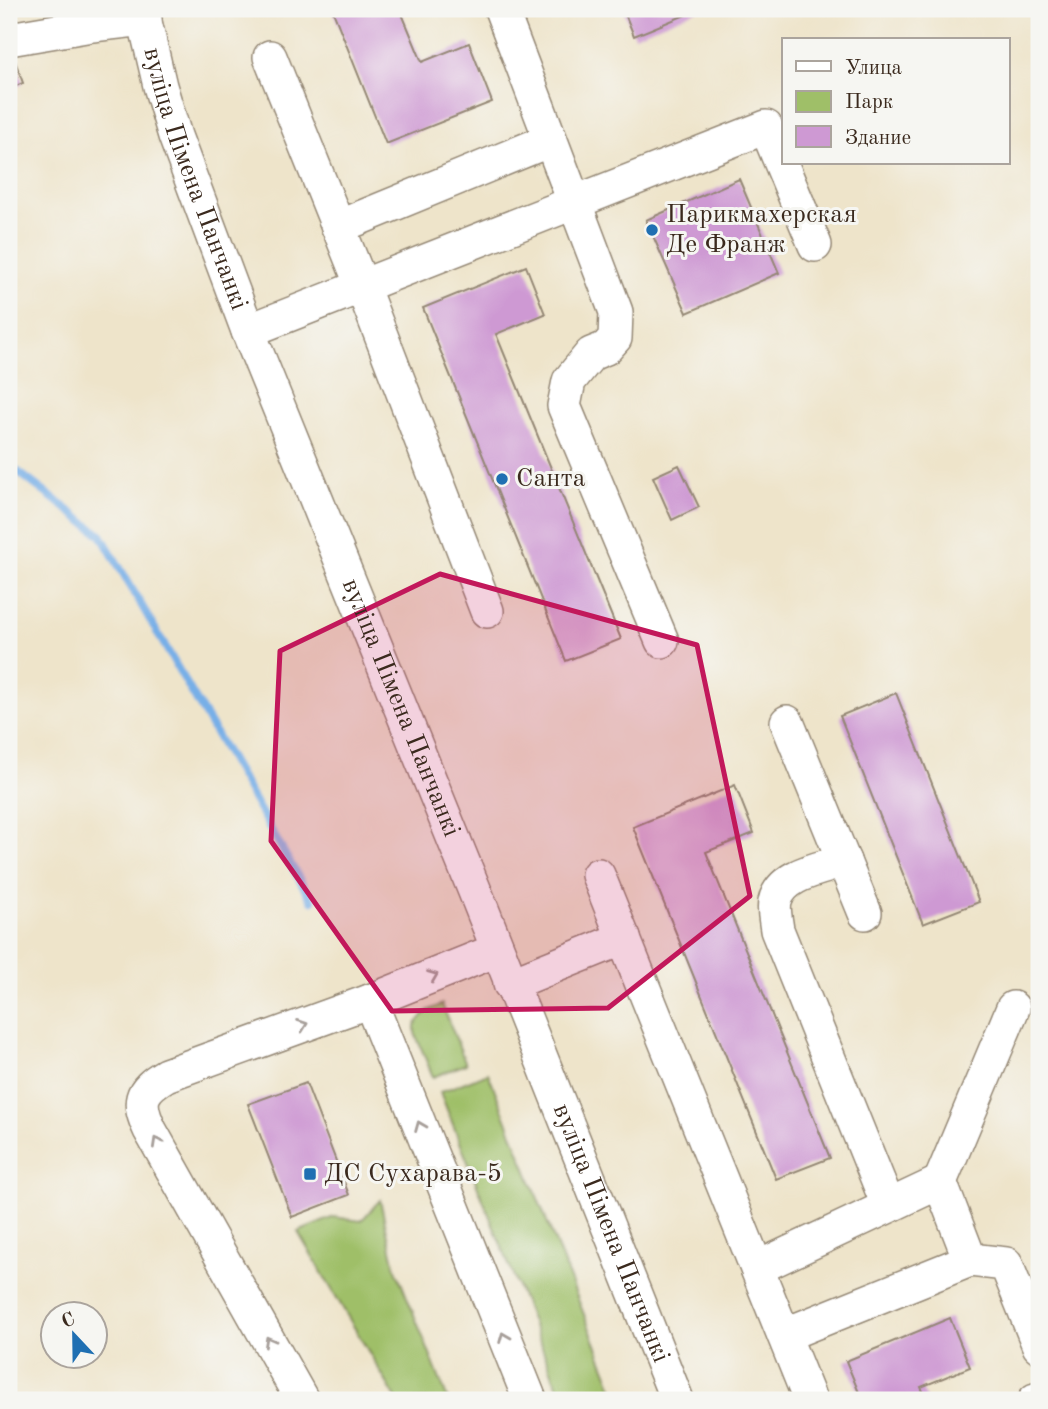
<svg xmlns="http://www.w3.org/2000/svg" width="1048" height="1409" font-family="'Old Standard TT',serif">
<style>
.green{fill:#9fbf68;stroke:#6d7443;stroke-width:2}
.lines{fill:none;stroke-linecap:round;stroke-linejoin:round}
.stream{stroke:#77afe7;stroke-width:8}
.building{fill:#ce99d3}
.minor-casing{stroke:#948774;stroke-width:36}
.minor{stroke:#fff;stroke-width:33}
.oneway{stroke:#a79f9a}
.marked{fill:#c2185b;fill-opacity:0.2;stroke:#c2185b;stroke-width:5;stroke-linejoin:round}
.poi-dot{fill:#1f6fb2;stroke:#f6f6f2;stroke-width:2.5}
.labels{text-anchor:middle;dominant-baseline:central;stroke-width:6;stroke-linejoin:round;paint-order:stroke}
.street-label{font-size:26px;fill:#3b2a1e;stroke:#f6f6f2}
.poi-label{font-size:26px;fill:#3b2a1e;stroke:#f6f6f2;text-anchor:start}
</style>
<rect width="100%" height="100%" fill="#f6f6f2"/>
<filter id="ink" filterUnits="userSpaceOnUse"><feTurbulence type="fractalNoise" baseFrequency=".0143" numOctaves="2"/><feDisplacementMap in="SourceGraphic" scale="14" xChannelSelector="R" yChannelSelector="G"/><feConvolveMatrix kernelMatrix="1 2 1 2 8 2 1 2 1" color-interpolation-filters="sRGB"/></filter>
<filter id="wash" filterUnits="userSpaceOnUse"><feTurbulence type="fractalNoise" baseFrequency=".00686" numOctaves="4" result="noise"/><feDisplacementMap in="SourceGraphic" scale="28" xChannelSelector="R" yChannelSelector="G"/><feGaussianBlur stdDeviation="1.57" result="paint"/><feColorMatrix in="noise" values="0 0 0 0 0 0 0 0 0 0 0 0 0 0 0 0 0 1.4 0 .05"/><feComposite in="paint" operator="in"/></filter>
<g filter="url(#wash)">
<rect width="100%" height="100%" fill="#eee4ca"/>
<path class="green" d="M442,1004L466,1064L433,1077L415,1033V1025L427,1011Z
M488,1073L618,1400H563L440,1092Z
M380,1200L395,1267L448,1400H397L298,1232L334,1217L361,1221Z"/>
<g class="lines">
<path class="stream" d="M9,465L101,535L312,901"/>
</g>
<g id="blocks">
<path class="building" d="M332,9H400L422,62L469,43L492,102L386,144Z
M623,9H700L634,36Z
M14,58L23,83L9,89V60Z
M739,179L779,273L687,313L646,220Z
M526,266L545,314L496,334L621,639L566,661L423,308Z
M679,465L699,507L672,520L653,477Z
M896,693L979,902L923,924L840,716Z
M735,785L754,833L706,852L830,1158L776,1179L633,827Z
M306,1083L349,1195L292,1217L248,1104Z
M950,1318L970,1367L921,1387L927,1400H862L846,1361Z"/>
</g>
</g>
<g filter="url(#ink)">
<use href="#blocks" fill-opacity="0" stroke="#948774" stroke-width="2"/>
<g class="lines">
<defs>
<g id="minor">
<path id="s1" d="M142,9L160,86L175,136L248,331L474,889L677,1400"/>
<path d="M501,9L616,312L615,338L606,348L591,354L569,381L564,406L662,641"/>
<path d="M9,39L92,25L145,19"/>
<path d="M270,57L362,286L487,611"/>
<path d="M338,227L550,140"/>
<path d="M248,331L766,127L815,245"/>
<path d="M787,722L865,913"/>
<path d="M844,861C820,869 781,874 775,902C773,910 776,921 777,930L888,1205"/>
<path d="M598,875L810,1400"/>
<path d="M510,984L624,938"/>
<path d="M370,1001L530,1400"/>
<path d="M940,1182L1013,1008"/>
<path d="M970,1260L1006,1264L1039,1346"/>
<path d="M757,1268L940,1182L970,1260L784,1335"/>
<path d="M302,1400L150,1130C137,1102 139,1091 166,1075L370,1001L497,950"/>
<path d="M1035,1400L1039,1399"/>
</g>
</defs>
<use href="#minor" class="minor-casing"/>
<use href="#minor" class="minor"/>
</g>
<defs><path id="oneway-chevron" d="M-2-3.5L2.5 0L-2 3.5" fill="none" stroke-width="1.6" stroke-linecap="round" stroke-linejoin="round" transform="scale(1.75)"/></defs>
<g class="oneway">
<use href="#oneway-chevron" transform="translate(433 976) rotate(-22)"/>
<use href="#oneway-chevron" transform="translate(303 1025) rotate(-20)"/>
<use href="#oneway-chevron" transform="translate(420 1126) rotate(-112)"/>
<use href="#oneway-chevron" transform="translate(157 1142) rotate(-119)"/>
<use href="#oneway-chevron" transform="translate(504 1337) rotate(-112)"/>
<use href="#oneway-chevron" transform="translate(269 1341) rotate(-119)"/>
</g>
</g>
<path class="marked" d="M440,574L697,645L750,896L608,1008L392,1011L271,841L280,651Z"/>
<g class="poi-dot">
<circle cx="652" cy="230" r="7"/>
<circle cx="502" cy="479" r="7"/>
<rect x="303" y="1167" width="14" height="14" rx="3.5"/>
</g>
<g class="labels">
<g class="street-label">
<text stroke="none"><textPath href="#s1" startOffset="178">вуліца Пімена Панчанкі</textPath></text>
<text stroke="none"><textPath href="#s1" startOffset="746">вуліца Пімена Панчанкі</textPath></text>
<text stroke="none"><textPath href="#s1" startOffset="1312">вуліца Пімена Панчанкі</textPath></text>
</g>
<g class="poi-label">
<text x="666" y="215">Парикмахерская<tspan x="666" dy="30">Де Франж</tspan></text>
<text x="516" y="479">Санта</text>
<text x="324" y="1174">ДС Сухарава-5</text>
</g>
</g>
<rect width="1048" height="1409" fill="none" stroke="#f6f6f2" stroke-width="35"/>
<rect x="782" y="38" width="228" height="126" fill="#f6f6f2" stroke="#aba49d" stroke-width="2"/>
<rect x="796" y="61" width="35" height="10" fill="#ffffff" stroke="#aba49d" stroke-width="2"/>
<text x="845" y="74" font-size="21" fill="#3b2a1e">Улица</text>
<rect x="796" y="91" width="35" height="21" fill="#9fbf68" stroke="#aba49d" stroke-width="2"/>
<text x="845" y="108" font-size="21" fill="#3b2a1e">Парк</text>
<rect x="796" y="126" width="35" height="21" fill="#ce99d3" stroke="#aba49d" stroke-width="2"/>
<text x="845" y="144" font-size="21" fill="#3b2a1e">Здание</text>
<g transform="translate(74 1335) rotate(338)"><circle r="33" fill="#f6f6f2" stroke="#aba49d" stroke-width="2"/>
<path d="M0-5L12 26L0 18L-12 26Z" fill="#1f6fb2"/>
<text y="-10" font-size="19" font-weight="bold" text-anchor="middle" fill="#3b2a1e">С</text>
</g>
</svg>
